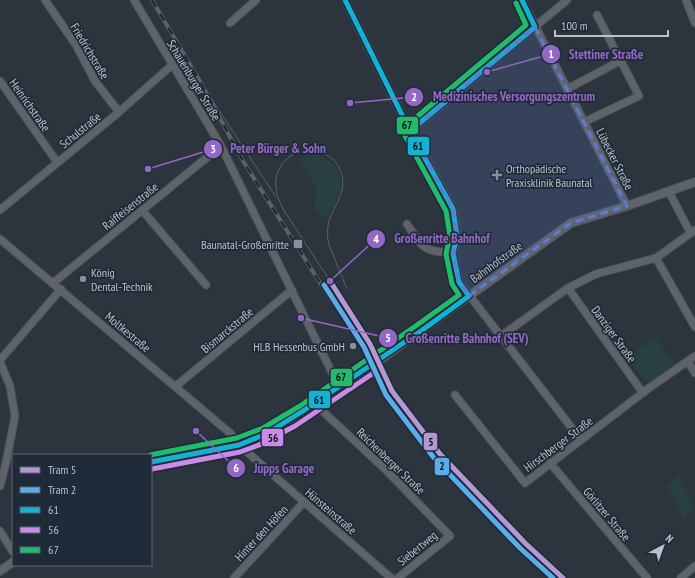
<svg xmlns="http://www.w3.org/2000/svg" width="695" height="578" font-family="'PT Sans Narrow',sans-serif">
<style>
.green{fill:#294043}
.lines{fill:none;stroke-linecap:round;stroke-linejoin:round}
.minor-casing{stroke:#4b5057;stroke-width:9}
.tertiary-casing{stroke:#4b5057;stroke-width:10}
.minor{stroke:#5e636a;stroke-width:7}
.tertiary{stroke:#5e636a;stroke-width:8}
.tram{stroke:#5b6168;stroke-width:1}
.rail-casing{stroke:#5b6168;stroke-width:4}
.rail{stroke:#1f2b38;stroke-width:2.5;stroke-dasharray:8;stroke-linecap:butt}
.bus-1-casing{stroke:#1f2b38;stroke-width:8}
.bus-2-casing{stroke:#1f2b38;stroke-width:8}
.bus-3-casing{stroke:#1f2b38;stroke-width:8}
.bus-1{stroke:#13b2d5;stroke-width:5}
.bus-2{stroke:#ca8be6;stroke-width:5}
.bus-3{stroke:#20bc6c;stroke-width:5}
.tram-1-casing{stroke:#1f2b38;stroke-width:8}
.tram-2-casing{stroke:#1f2b38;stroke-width:8}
.tram-1{stroke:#b598d3;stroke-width:5}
.tram-2{stroke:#5aade8;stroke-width:5}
.marked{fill:#5b7cd3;fill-opacity:0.2;stroke:#5b7cd3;stroke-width:3;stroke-dasharray:8 5;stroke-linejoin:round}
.poi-dot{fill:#87909a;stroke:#1f2b38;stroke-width:1.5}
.labels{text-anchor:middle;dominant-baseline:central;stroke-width:3.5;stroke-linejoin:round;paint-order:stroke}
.street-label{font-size:12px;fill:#b8c1cc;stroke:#1f2b38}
.poi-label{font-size:12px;fill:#b8c1cc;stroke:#1f2b38;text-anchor:start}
.leader{fill:none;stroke:#9368c4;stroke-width:1.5}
.callout-dot{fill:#9368c4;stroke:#1f2b38;stroke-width:1.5}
.mark-label{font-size:12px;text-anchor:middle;font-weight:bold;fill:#fff}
.callout-label{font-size:13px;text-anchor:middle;font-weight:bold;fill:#9368c4;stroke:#1f2b38;stroke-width:3.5;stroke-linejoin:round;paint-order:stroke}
.line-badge{stroke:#1f2b38;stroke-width:1.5}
.pale-badge-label{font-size:11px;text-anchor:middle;font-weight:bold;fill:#111}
</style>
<rect width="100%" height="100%" fill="#2c343d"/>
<path class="green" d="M310,152C328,156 348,173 340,194C336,203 330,211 326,219L321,216L315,209C315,203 317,195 316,189C313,178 303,171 302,160L306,153Z
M654,336L675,363L651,382L645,381L626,357Z
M679,476L695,510L683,519L667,485Z"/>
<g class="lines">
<defs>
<path id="minor" d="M45,0L76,45L95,81L119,112
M134,0L221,146L339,387
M345,0L410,131L453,209L457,236L453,253L459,282L581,440
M522,0L627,206
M686,0L695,23
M230,23L256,0
M0,81L57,162
M567,89L620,61
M584,122L639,96L597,15
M410,131L567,0
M669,192L690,232
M0,210L119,112L172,65
M142,210L206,285
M407,224C424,250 423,251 453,253
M0,239L230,433L239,445L391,578
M656,258L695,327
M53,283L221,146
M568,288L643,393
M501,336L568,288L596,274L656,258L695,230
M0,360L61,289
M0,362L10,386L15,416L6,463L0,486
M688,362L695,373
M176,386L292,290
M455,395L525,483L649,388L695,356
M315,404L387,471L450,536L398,578
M550,463L647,578
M0,531L13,552
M234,578L304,502
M681,578L695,566"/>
<path id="tertiary" d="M151,462L239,445L251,441L285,423L384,357L571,223L627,206L695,182
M0,571L13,562"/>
</defs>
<use href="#minor" class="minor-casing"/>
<use href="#tertiary" class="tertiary-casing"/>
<use href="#minor" class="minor"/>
<use href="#tertiary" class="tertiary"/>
<path class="tram" d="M201,83L276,197
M283,209L330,281
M285,213C281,204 276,196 276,187C273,162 299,143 323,153C341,161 348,181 339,199C336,206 331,213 329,221C327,229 327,237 329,245L347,289"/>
<defs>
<path id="rail" d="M152,0L201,83L243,161L327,294L357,336L392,391"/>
</defs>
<use href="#rail" class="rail-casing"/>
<use href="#rail" class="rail"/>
<defs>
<path id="bus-1" d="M345,0L410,131L453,209L457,236L453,253L459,282L469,296
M410,131L535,27L522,0
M151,462L239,445L266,434L303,411L421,331L469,296"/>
<path id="bus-2" d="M152,469L240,452L259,445L295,426L378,370"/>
<path id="bus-3" d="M150,455L237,438L263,428L300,406L417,325L459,295L452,284L446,254L450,236L446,211L404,134L403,130L406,126L526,25L516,3"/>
</defs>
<use href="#bus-1" class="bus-1-casing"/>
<use href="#bus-2" class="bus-2-casing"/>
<use href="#bus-3" class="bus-3-casing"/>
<use href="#bus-1" class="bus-1"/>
<use href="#bus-2" class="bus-2"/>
<use href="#bus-3" class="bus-3"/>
<defs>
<path id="tram-1" d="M330,281L370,344L392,391L440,454L525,543L563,578"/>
<path id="tram-2" d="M324,285L364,347L386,395L434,458L520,548L553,578"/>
</defs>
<use href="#tram-1" class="tram-1-casing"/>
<use href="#tram-2" class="tram-2-casing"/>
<use href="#tram-1" class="tram-1"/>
<use href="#tram-2" class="tram-2"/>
</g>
<path class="marked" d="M535,27L627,206L571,223L469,296L459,282L453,253L457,236L453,209L410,131Z"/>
<g class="poi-dot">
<path d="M495 169h4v4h4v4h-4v4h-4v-4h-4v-4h4z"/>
<rect x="293" y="239" width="10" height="10" rx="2"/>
<circle cx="83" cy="279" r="4"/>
<circle cx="353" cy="346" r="4"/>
</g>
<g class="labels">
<g class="street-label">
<text transform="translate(90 51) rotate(59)">Friedrichstraße</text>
<text transform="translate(194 80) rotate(59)">Schauenburger Straße</text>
<text transform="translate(30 105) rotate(55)">Heinrichstraße</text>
<text transform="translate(80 130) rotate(-39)">Schulstraße</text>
<text transform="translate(615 159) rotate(63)">Lübecker Straße</text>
<text transform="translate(130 206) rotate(-39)">Raiffeisenstraße</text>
<text transform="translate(496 262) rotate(-36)">Bahnhofstraße</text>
<text transform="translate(227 330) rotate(-40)">Bismarckstraße</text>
<text transform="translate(128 332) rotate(40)">Moltkestraße</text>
<text transform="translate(614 334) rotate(54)">Danziger Straße</text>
<text transform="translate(558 444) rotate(-37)">Hirschberger Straße</text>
<text transform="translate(391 461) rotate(44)">Reichenberger Straße</text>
<text transform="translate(331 511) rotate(41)">Hünsteinstraße</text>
<text transform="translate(607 514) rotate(50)">Görlitzer Straße</text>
<text transform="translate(261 533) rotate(-47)">Hinter den Höfen</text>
<text transform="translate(417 548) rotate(-39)">Siebertweg</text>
</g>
<g class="poi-label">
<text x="506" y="168">Orthopädische<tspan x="506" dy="14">Praxisklinik Baunatal</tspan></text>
<text x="289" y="244" text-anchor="end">Baunatal-Großenritte</text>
<text x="91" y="272">König<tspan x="91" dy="14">Dental-Technik</tspan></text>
<text x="345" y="346" text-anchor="end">HLB Hessenbus GmbH</text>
</g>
</g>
<path class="leader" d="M487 72L551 54M350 103L414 97M148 169L213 149M330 281L376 239M301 318L388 338M196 431L236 468"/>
<g class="callout-dot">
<circle cx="487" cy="72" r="4"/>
<circle cx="350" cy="103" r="4"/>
<circle cx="148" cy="169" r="4"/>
<circle cx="330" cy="281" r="4"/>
<circle cx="301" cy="318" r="4"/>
<circle cx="196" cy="431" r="4"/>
<circle cx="551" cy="54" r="10"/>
<circle cx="414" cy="97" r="10"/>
<circle cx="213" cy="149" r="10"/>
<circle cx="376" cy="239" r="10"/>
<circle cx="388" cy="338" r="10"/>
<circle cx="236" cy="468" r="10"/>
</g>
<g class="mark-label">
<text x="551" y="58">1</text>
<text x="414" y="101">2</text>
<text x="213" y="153">3</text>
<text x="376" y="243">4</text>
<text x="388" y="342">5</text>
<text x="236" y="472">6</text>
</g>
<g class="callout-label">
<text x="606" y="59">Stettiner Straße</text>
<text x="514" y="101">Medizinisches Versorgungszentrum</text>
<text x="278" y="153">Peter Bürger &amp; Sohn</text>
<text x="442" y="243">Großenritte Bahnhof</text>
<text x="467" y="343">Großenritte Bahnhof (SEV)</text>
<text x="284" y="473">Jupps Garage</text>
</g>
<g class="line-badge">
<rect x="396" y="116" width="23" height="19" rx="4" fill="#20bc6c"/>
<rect x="407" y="136" width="23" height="20" rx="4" fill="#13b2d5"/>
<rect x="330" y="368" width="23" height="19" rx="4" fill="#20bc6c"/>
<rect x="308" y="390" width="23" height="19" rx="4" fill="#13b2d5"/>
<rect x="261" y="428" width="23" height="19" rx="4" fill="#ca8be6"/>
<rect x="423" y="432" width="15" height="19" rx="4" fill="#b598d3"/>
<rect x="434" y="457" width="16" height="19" rx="4" fill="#5aade8"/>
</g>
<g class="pale-badge-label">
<text x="407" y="129">67</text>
<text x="418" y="150">61</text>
<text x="341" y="381">67</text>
<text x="319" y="404">61</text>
<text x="273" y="442">56</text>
<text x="431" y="446">5</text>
<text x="442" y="470">2</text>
</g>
<rect x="12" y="454" width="140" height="112" fill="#1f2b38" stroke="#5c6773"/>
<rect x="20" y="467" width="20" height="6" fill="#b598d3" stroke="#5c6773"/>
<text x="48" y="474" font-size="12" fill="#b8c1cc">Tram 5</text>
<rect x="20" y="487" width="20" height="6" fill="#5aade8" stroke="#5c6773"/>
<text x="48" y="494" font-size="12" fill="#b8c1cc">Tram 2</text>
<rect x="20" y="507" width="20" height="6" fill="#13b2d5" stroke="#5c6773"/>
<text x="48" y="514" font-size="12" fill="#b8c1cc">61</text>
<rect x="20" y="527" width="20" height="6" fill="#ca8be6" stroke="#5c6773"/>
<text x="48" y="534" font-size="12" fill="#b8c1cc">56</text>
<rect x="20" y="547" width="20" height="6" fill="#20bc6c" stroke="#5c6773"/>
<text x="48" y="554" font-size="12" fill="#b8c1cc">67</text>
<g transform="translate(663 546) rotate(41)" stroke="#1f2b38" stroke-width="3" paint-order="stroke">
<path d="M0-3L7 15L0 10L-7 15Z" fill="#b8c1cc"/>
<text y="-6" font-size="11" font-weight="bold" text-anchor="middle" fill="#b8c1cc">N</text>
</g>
<path d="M555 30v6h113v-6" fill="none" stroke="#b8c1cc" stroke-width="2"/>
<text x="561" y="30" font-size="12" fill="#b8c1cc" stroke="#1f2b38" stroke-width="3" paint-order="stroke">100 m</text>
</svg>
